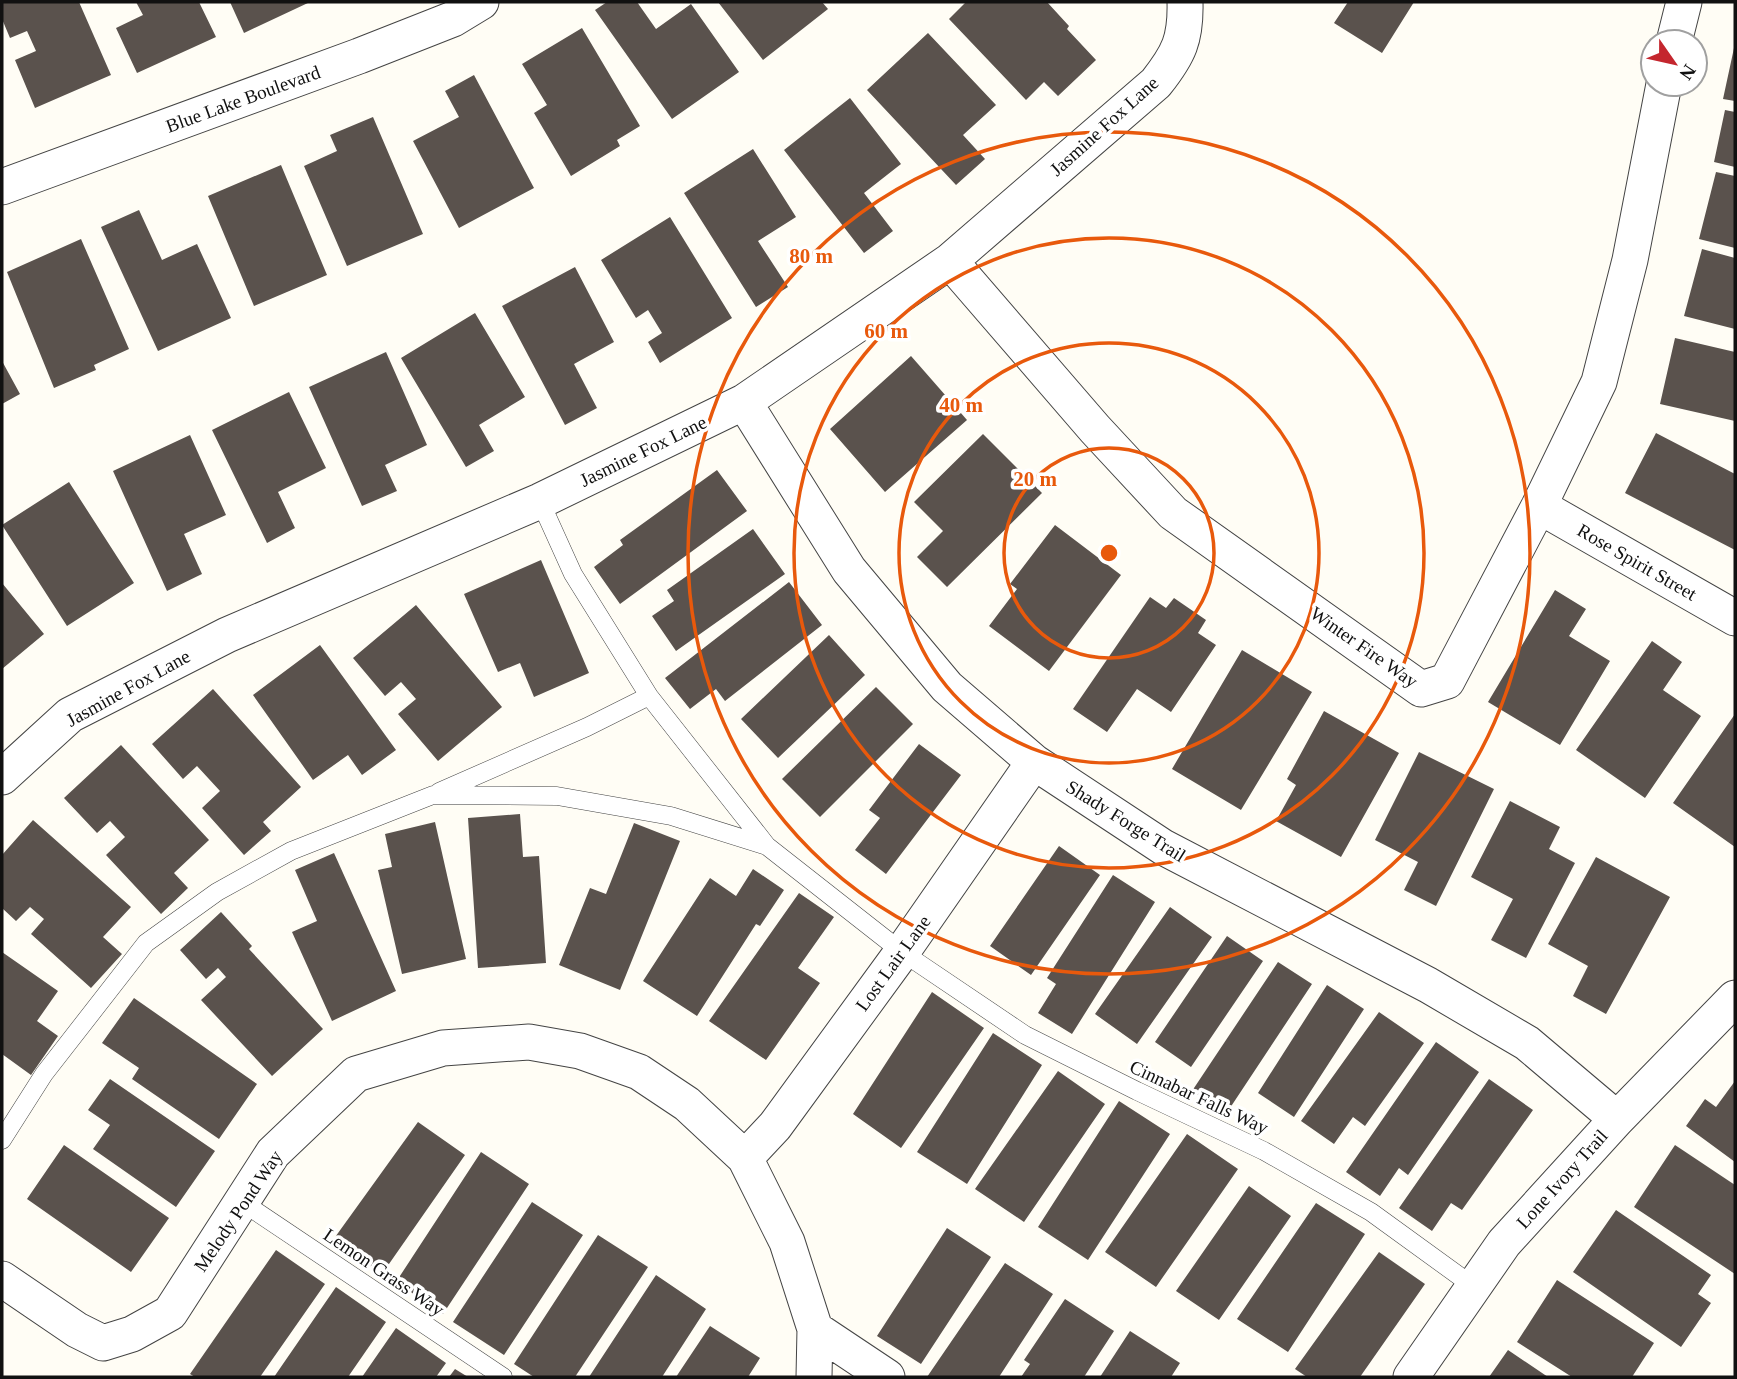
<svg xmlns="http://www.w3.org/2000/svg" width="1737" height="1379" font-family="'Times New Roman',serif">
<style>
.building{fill:#5a524d}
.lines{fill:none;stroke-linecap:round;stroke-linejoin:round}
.service-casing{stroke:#444;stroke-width:19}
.minor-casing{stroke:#444;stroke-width:37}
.service{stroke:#fff;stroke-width:18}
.minor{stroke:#fff;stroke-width:35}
.ring{fill:none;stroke:#e8590c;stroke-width:3.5}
.labels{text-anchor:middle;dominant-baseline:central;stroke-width:7;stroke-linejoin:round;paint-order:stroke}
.street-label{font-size:19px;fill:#111;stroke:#fff}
.centre{fill:#e8590c;stroke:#fff;stroke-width:3.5}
.ring-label{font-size:21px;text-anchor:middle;font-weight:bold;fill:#e8590c;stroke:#fff;stroke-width:7;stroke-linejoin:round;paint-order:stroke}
</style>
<rect width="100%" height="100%" fill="#fffdf5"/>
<path class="building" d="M2,2H79L111,75L35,108L15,60L36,51L27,31L10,38L2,19Z
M136,2H199L216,37L137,73L116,28L143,15Z
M230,2H310L244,33Z
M607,2H637L656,29L691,4L739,72L672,119L595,10Z
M718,2H822L828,9L763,60Z
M966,2H1047L1069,26L1067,29L1096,60L1058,96L1044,82L1026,100L949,19Z
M1348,2H1414L1382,53L1334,23Z
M582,28L640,126L617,140L620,146L571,176L534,113L547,105L522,64Z
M928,33L996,105L963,135L985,159L956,185L867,90Z
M1734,48L1735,49V101L1723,99Z
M474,75L534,188L459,228L413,141L459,117L445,91Z
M850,98L901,164L864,193L893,231L864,253L784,150Z
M1725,110L1735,112V167L1714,162Z
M373,117L423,234L347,266L304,166L337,151L330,135Z
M753,149L796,217L758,241L788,287L756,307L684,193Z
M281,165L327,275L254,306L208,196Z
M1716,172L1735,176V248L1699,239Z
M139,210L162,260L197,244L231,318L158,351L101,227Z
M670,217L732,318L660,363L648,342L662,333L648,310L636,318L601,260Z
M81,239L129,349L94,365L96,370L54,388L7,272Z
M1702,249L1735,258V329L1684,316Z
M575,267L614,342L574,364L597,408L565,425L502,306Z
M475,313L525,397L479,425L494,451L466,467L401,358Z
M1675,338L1735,352V421L1660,404Z
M386,352L427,445L385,465L397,491L362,506L309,387Z
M911,356L967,420L885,492L830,429Z
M2,361L20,394L2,404Z
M289,392L326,468L278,492L295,528L267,543L212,430Z
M1656,433L1735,474V550L1625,493Z
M983,434L1042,493L947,587L917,557L943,531L914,502Z
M190,435L226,515L184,534L202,574L167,591L113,471Z
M717,470L747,511L620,604L594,567L623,545L620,540Z
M69,482L134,583L67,626L2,525Z
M1055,525L1121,575L1049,671L989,626L1017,589L1010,584Z
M753,529L785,574L676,651L652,616L674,601L667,590Z
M541,560L589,673L534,697L520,663L498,672L464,594Z
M789,582L822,625L725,701L716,689L690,709L665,678Z
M2,583L44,634L2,669Z
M1555,590L1586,609L1569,636L1610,661L1560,745L1488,702Z
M1150,597L1166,608L1174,598L1206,620L1198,633L1216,645L1171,712L1137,689L1107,732L1073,709Z
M416,605L502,707L438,761L398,714L416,699L401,682L385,696L353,658Z
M829,635L865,675L778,758L741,719Z
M1652,641L1682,662L1663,690L1701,716L1645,798L1576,750Z
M320,645L396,750L362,775L348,755L313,780L253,695Z
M1242,650L1312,692L1241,810L1172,769Z
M876,687L913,724L820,817L782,779Z
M213,689L301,787L263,822L271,831L244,855L202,808L220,791L197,766L183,779L152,744Z
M1324,711L1399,753L1341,857L1276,821L1296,785L1287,779Z
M1735,714V847L1673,803Z
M919,744L961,775L886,874L855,850L880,818L869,810Z
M121,745L209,840L174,873L188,888L161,914L106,855L125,837L110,821L97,833L64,798Z
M1419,752L1494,789L1436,906L1404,890L1418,862L1375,840Z
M1510,801L1560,827L1549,849L1575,863L1526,958L1491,940L1513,899L1471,877Z
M520,814L523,857L539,856L546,963L478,968L468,818Z
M33,820L131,907L103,937L122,954L91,988L31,934L44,919L30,907L16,921L2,908V855Z
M435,822L466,959L402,974L378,870L392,867L385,834Z
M634,823L680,841L620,990L559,965L590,888L606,894Z
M1059,846L1100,875L1031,975L990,946Z
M334,853L396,991L332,1021L292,932L317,921L295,870Z
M1596,857L1670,897L1606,1014L1573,996L1588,966L1548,944Z
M753,869L784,890L760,926L756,924L697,1016L643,981L710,878L736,896Z
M1113,875L1155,902L1072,1034L1038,1013L1056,984L1047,978Z
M799,893L834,917L798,968L820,983L766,1060L709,1021Z
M1170,907L1212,937L1137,1044L1095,1014Z
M221,912L252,946L249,949L323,1029L272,1076L201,1000L226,977L218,968L206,979L180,950Z
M1227,936L1263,961L1191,1067L1155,1042Z
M2,952L58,991L37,1021L58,1036L31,1075L2,1054Z
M1278,962L1312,984L1226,1114L1192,1091Z
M1327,985L1364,1009L1294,1117L1258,1093Z
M932,992L984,1028L901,1148L853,1114Z
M134,998L257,1084L219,1139L132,1079L139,1068L102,1043Z
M1379,1012L1424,1043L1365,1126L1353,1117L1334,1144L1301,1121Z
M993,1033L1042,1065L967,1184L917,1152Z
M1436,1042L1479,1072L1408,1175L1399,1168L1380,1196L1346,1172Z
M1058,1071L1105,1104L1024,1222L975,1189Z
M110,1079L215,1151L176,1207L93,1149L110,1125L88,1110Z
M1489,1079L1533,1110L1462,1210L1451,1203L1432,1231L1399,1208Z
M1735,1081V1162L1686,1126L1705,1099L1716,1107Z
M1119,1101L1170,1134L1088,1260L1038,1227Z
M418,1122L465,1155L382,1274L333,1240Z
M1187,1134L1238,1169L1156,1287L1105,1252Z
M64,1145L169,1218L131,1272L27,1199Z
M1675,1145L1735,1185V1274L1634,1207Z
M481,1152L529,1184L443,1314L396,1282Z
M1249,1186L1291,1216L1219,1320L1176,1291Z
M532,1202L583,1235L504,1355L453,1322Z
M1316,1203L1365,1234L1288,1352L1237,1319Z
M1616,1210L1711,1275L1698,1294L1711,1303L1681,1347L1573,1272Z
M947,1228L991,1257L921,1364L877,1336Z
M598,1235L648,1267L575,1377H534L514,1364Z
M276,1250L325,1284L260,1377H195L190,1374Z
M1379,1252L1425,1284L1360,1377H1307L1295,1369Z
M1005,1263L1053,1294L999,1377H927Z
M656,1275L706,1309L662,1377H589Z
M1557,1280L1654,1343L1632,1377H1572L1517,1342Z
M336,1287L386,1322L348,1377H274Z
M1065,1299L1114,1331L1084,1377H1021L1030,1364L1024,1360Z
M710,1326L760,1358L748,1377H676Z
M396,1328L446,1363L436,1377H362Z
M1130,1331L1180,1363L1171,1377H1100Z
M1508,1350L1548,1377H1489Z
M455,1369L468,1377H449Z"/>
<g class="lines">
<defs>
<path id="service" d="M540,501L573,574L649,696L767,846
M439,792L587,727L649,696
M2,1140L44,1074L146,943L217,892L291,851L433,795L557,796L671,816L767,846L902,952L1025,1035L1137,1091L1264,1151L1371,1212L1473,1286
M242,1202L503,1377"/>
<path id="minor" d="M1674,42L1684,2
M2,187L359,56L453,19L481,2
M950,261L1095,429L1173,513L1421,689L1447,681L1539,506L1599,382L1630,260L1664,84
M744,402L849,570L947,687L1034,762L1163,847L1428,985L1527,1043L1617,1119
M1539,506L1735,618
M2,777L70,715L227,635L540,501L744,402L950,261L1156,83C1179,54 1186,39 1185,2
M745,1158L775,1126L902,952L1034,762
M2,1279L77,1330L103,1343L132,1334L170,1313L273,1153L356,1074L443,1048L529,1042L580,1051L639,1072L687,1104L745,1158L787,1242L815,1329L814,1377
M815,1329L887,1377
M1411,1377L1504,1243L1617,1119L1735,998"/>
</defs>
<use href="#service" class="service-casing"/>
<use href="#minor" class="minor-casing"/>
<use href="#service" class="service"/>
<use href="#minor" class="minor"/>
</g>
<g class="ring">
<circle cx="1109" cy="553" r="105"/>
<circle cx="1109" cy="553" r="210"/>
<circle cx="1109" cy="553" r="315"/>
<circle cx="1109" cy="553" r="421"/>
</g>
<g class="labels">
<g class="street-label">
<text transform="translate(243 99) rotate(-20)">Blue Lake Boulevard</text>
<text transform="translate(1104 126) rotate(-42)">Jasmine Fox Lane</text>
<text transform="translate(643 451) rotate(-26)">Jasmine Fox Lane</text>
<text transform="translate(1637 562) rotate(30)">Rose Spirit Street</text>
<text transform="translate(1364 647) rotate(35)">Winter Fire Way</text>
<text transform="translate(128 688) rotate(-29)">Jasmine Fox Lane</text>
<text transform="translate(1126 821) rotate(32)">Shady Forge Trail</text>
<text transform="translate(893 963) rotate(-54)">Lost Lair Lane</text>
<text transform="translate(1199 1097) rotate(25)">Cinnabar Falls Way</text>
<text transform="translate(1562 1179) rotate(-48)">Lone Ivory Trail</text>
<text transform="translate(238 1211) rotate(-56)">Melody Pond Way</text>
<text transform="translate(384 1272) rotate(34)">Lemon Grass Way</text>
</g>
</g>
<circle cx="1109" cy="553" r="10" class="centre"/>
<g class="ring-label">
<text x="811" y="263">80 m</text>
<text x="886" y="338">60 m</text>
<text x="961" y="412">40 m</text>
<text x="1035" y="486">20 m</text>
</g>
<rect width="1737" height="1379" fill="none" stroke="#111111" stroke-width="7"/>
<g transform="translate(1674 63) rotate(124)"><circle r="33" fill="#ffffff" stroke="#a0a0a0" stroke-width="2"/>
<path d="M0-5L12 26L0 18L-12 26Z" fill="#c4262e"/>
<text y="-10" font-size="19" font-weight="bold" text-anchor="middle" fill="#111111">N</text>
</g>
</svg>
